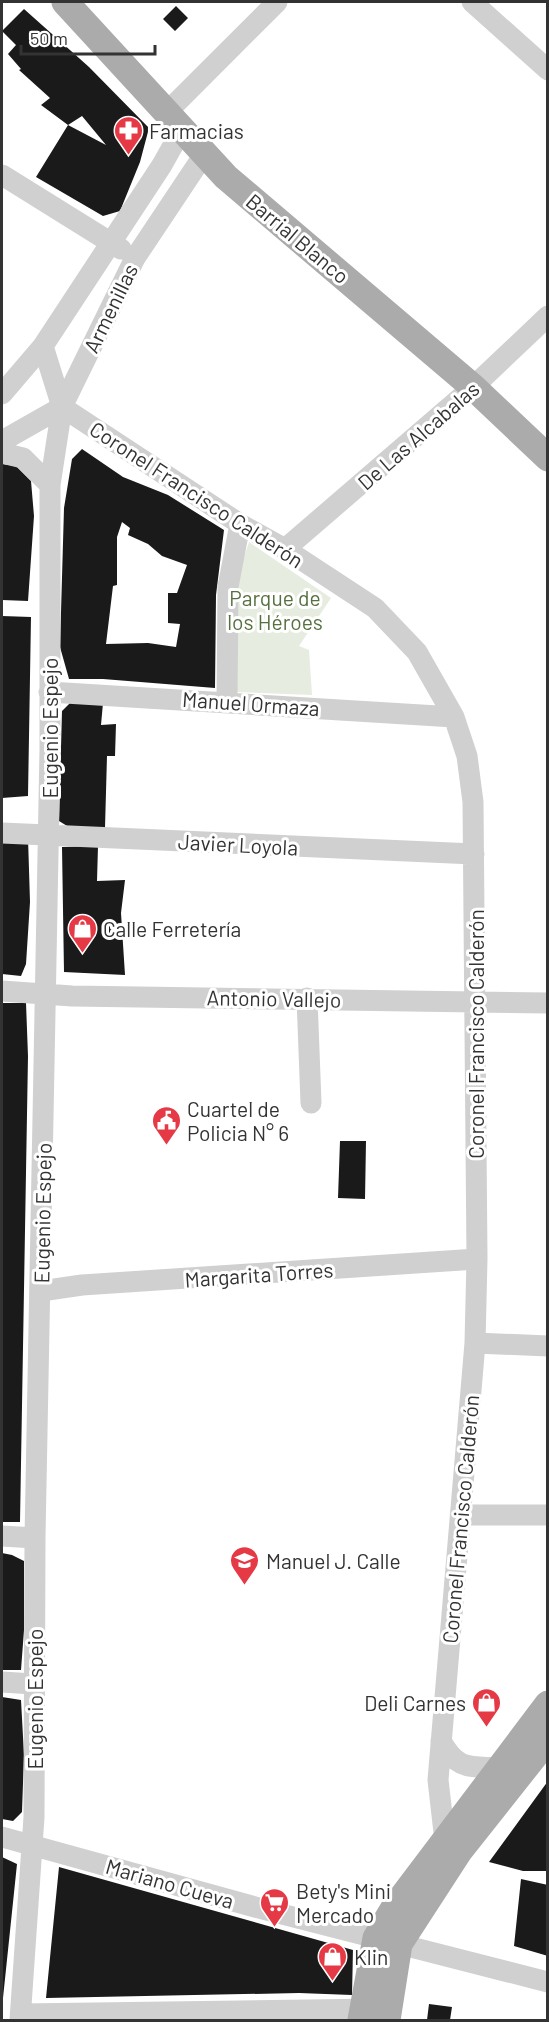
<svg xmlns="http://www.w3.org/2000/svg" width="549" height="2022" font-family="Barlow,sans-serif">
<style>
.green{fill:#e6ecdf}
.building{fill:#1a1a1a;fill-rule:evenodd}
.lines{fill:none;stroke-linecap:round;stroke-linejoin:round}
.minor{stroke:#d0d0d0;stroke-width:21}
.major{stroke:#ababab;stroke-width:27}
.labels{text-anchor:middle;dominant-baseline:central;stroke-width:6;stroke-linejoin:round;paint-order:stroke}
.poi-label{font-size:21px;fill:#333;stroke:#fff;text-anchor:start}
.street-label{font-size:21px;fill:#333;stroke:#fff}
.park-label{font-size:21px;fill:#56703f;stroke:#fff}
</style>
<rect width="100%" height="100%" fill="#fff"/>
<path class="green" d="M249,542L331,598L299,646L309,650L312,695L236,692L235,584Z"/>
<path class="building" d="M176,6L188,18L175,31L163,19Z
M24,9L89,67L149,128L140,162L120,211L103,216L36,177L68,125L106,145L82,116L68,125L41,105L50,98L19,70L21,69L8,54L16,45L2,31Z
M82,449L123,477L168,495L224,530L216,595L215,688L103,679H69L60,647L64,508L72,459ZM122,522L130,528L128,535L148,544L162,556L187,565L177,593H168V623L180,624L176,647L148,643L106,644L113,586L117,585V537Z
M2,464L16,466L31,481L34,516L28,601L2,600Z
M2,616L31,617L28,796L2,798Z
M71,702L103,703L101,725L116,724L115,756H107L105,828L72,829L59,821L62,711Z
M28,838L30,902L26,964L21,976L2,974V839Z
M98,846L97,881L125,880L121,913L125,975L64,972L62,847Z
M2,1003H26L28,1056L20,1522H2Z
M340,1141H366L365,1199L338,1198Z
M2,1553L12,1555L24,1561V1630L21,1670H2Z
M2,1697L21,1700L24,1755L22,1812L13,1821L2,1819Z
M548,1781V1871H523L489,1862Z
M2,1857L17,1864L3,1998H2Z
M59,1867L353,1950L352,1995L299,1993L46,1998Z
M521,1879L548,1885V1956L514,1946Z
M429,2004L452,2007L450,2020H427Z"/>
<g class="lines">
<path class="minor" d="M472,2L548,70
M168,111L277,2
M2,175L121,249
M2,394L43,346L162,165L181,131
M62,407L240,524L285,549L375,608L417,652L454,717L467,756L473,802L477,1259L475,1343L438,1780L445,1841L451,1845
M2,441L62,407L135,258L203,156
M2,453L23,458L50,485
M285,549L473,387L548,316
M49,692L454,717
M227,701L228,587L240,524
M2,833L474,854
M2,991L72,996L548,1003
M307,998L311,1103
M41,1291L82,1285L477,1259
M475,1343L548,1346
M461,1515H548
M2,1536L35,1538
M2,1682L33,1684
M441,1741C458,1771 469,1766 500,1768
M2,1837L266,1910L548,1982
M21,2014L378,2009
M20,2020L34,1817L35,1538L50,749V485L62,407L43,346"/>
<path class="major" d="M65,2L226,177L473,387L548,458
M361,2020L376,1938L394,1908L548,1704
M387,2020L399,1944L460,1850L548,1739"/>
</g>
<defs>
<symbol id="pharmacy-pin" viewBox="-11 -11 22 30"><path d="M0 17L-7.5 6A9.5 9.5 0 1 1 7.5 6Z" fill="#e63946" stroke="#fff"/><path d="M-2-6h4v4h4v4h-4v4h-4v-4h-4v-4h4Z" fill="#fff"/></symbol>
<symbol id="shop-pin" viewBox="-11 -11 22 30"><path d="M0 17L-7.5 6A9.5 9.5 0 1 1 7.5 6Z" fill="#e63946" stroke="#fff"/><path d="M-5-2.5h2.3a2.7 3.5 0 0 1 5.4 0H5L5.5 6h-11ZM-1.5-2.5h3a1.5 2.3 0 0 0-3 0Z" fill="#fff"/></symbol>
<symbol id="civic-pin" viewBox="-11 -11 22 30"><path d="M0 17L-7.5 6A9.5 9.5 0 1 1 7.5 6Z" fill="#e63946" stroke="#fff"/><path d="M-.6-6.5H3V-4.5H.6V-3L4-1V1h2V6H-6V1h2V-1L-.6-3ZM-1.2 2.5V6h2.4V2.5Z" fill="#fff"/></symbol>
<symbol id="school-pin" viewBox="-11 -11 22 30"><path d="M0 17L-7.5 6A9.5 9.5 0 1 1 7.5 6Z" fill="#e63946" stroke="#fff"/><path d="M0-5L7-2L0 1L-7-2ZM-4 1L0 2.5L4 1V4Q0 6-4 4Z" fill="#fff"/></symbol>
<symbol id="supermarket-pin" viewBox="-11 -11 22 30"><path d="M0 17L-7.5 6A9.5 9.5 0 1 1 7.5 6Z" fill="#e63946" stroke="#fff"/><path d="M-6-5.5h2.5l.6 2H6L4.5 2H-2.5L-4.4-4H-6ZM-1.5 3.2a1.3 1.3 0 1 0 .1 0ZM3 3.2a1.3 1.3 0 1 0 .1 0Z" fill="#fff"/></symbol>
</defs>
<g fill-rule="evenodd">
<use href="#pharmacy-pin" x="112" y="114" width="33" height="45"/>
<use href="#shop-pin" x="66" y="912" width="33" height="45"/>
<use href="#civic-pin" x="150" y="1104" width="33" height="45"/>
<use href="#school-pin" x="228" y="1544" width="33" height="45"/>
<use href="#shop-pin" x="470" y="1686" width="33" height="45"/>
<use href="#supermarket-pin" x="258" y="1886" width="33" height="45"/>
<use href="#shop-pin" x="316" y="1940" width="33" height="45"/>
</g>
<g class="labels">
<g class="poi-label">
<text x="149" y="130">Farmacias</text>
<text x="103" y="928">Calle Ferretería</text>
<text x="187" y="1108">Cuartel de<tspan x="187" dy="24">Policia N° 6</tspan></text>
<text x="266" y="1560">Manuel J. Calle</text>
<text x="466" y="1702" text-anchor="end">Deli Carnes</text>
<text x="296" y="1890">Bety's Mini<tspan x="296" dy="24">Mercado</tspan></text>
<text x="354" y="1956">Klin</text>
</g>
<g class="street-label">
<text transform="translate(298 238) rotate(40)">Barrial Blanco</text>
<text transform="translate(110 308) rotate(-64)">Armenillas</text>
<text transform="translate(418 435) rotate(-41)">De Las Alcabalas</text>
<text transform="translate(197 494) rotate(33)">Coronel Francisco Calderón</text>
<text transform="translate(251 703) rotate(4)">Manuel Ormaza</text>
<text transform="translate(49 728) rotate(-90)">Eugenio Espejo</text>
<text transform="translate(238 844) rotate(3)">Javier Loyola</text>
<text transform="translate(274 998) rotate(1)">Antonio Vallejo</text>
<text transform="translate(475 1034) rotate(-90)">Coronel Francisco Calderón</text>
<text transform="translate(42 1213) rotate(-89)">Eugenio Espejo</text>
<text transform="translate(259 1274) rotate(-4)">Margarita Torres</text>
<text transform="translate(460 1519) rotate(-85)">Coronel Francisco Calderón</text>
<text transform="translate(34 1699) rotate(-90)">Eugenio Espejo</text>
<text transform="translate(170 1883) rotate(16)">Mariano Cueva</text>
</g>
<g class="park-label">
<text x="275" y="597">Parque de<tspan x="275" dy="24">los Héroes</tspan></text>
</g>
</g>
<rect width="549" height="2022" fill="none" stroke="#333333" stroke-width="6"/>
<path d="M21 45v9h134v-9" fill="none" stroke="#333333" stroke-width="3"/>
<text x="30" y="45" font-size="18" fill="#333333" stroke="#ffffff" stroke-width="4.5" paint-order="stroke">50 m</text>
</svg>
